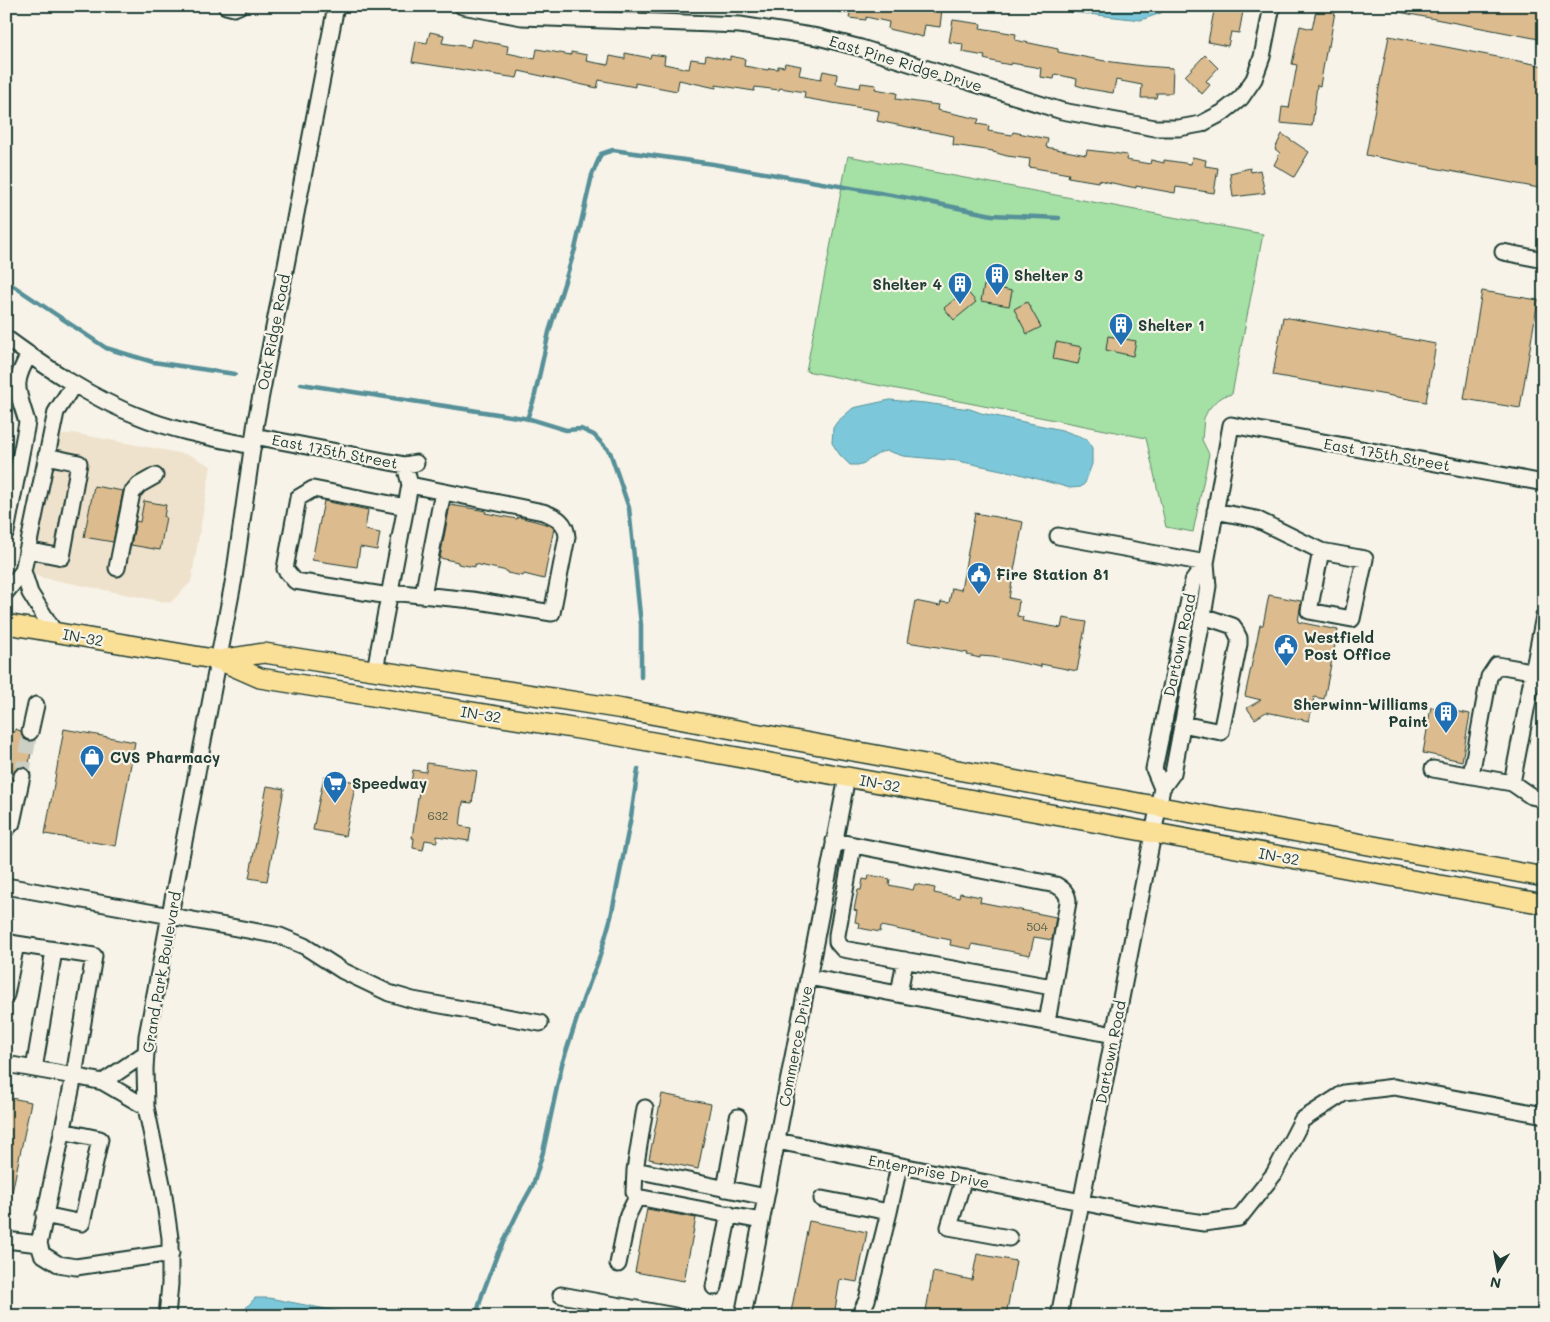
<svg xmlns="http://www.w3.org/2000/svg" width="1550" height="1322" font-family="Mali,sans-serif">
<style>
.built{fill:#efe2cd}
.green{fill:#a5e0a5;stroke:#628e6c}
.water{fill:#7bc8da;stroke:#569098}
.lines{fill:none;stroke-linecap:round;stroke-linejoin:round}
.stream{stroke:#569098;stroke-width:4.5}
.building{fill:#dcbc8f;stroke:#1f3d34}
.minor-tunnel{stroke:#cccfc4;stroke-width:15;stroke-dasharray:15 8;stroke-linecap:butt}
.minor-casing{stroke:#1f3d34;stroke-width:19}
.major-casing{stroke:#1f3d34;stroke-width:22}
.minor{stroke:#f7f3e8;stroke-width:15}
.major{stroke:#fadf96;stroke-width:19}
.labels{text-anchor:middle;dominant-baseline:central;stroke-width:4.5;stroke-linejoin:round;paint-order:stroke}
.number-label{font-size:12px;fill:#4e5d4b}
.street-label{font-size:15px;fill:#1f3d34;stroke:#f7f3e8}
.poi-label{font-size:15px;font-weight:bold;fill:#1f3d34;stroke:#f7f3e8;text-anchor:start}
</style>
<rect width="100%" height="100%" fill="#f7f3e8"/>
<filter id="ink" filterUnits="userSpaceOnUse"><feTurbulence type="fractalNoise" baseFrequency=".02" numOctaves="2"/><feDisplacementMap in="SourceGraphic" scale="10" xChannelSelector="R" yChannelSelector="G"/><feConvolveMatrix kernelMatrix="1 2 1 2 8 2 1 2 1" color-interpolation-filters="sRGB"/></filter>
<g filter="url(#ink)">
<path class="built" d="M43,433L59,436L73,433L190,455L211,466L191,582L170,603L39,577L18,563Z"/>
<path class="green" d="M848,156L1263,234L1232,394L1224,396L1215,402L1208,410L1204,418L1202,440L1209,454L1193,532L1166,527L1146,438L806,371Z"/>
<path class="water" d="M1049,6H1168L1161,13L1141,20L1071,12Z
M890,400L925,403L970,409L981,413L1062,430L1087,439L1092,448V464L1085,483L1081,487L1070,488L1016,473L958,461L903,456L888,451L881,452L864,463L858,465H850L840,455L832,443L833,428L837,422L853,408Z
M255,1298H269L362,1316H242L245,1309Z"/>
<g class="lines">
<path class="stream" d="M6,281L106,348L153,362L235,374
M301,384L530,419L566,430L581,429L594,435L610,452L629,508L641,625V677
M527,419L534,399L549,332L575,249L592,175L601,154L613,150L713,164L914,199L992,215L1059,218
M476,1316L482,1295L497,1255L518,1212L533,1185L543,1152L562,1064L584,997L599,959L611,917L631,817L638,769"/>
</g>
<path class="building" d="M837,6H926L942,9L940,27L925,25L923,37L888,29L889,22L866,17V20L849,18L850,14L837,12Z
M1215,6H1244L1239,33L1231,32L1228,46L1208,42Z
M1317,6H1336L1329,46H1327L1320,86L1317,85L1312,126L1280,123L1282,107L1289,108L1292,93L1297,65L1292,64L1300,26L1312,29Z
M1400,6H1544V40L1399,12Z
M953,20L981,24L980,28L1016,34L1015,40L1058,49V52L1105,61L1143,66L1173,68L1172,93H1157L1156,98H1141L1142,85L1116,80L1113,93L1089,89L1076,85L1077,79L1055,74L1054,79L1040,77L1041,68L1011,63V65L1000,63L984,59L985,56L962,52L963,44L949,42Z
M430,32L444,35L442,43L470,47L472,39L508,46L507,53L535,59L537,49L571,55V52L587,55L586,61L608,65L610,56L625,59V53L650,58L651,54L665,56L664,64L689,69L691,59L705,61L706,55L730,60V56L745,59L744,66L768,70L769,68L778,69V66L784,67L785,63L801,66L799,75L821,79L823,71L837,74L836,84L860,88L861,83L876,85L875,89L897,93L896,99L938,105L937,110L979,119L977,124L989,126L988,131L1012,135L1013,132L1048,139L1046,147L1086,155L1087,150L1113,153L1127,155L1126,160L1150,164L1151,160L1164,163V160L1191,164L1192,157L1206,160L1205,166L1218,168L1214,193L1176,187L1175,193L1136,186V188L1098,180V182L1068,177L1069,174L1029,167L1030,159L1007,156L993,152V151L953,145L954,136L877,121L879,111L804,98L805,92L780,88L779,90L755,87L754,91L716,85V88L679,80L677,91L635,83V87L599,80L597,88L519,71L517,78L412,62L416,41L427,43Z
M1389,36L1544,66V189L1366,155Z
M1205,55L1218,68L1206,81L1210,85L1202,94L1185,76Z
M1282,134L1309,152L1294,177L1274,165L1280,153L1275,149Z
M1250,168L1251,172L1260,170L1265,193L1233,197L1230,173Z
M984,285L1012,291L1009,306L981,301Z
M966,290L976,302L954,320L944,308Z
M1482,291L1538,300L1520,408L1464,399Z
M1027,302L1041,327L1027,334L1014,309Z
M1283,317L1436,344L1426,402L1273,375Z
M1108,336L1136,341L1133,356L1106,350Z
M1056,342L1082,347L1078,364L1053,359Z
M94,486L123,491L113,542L84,537Z
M144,501L166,505L164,517H166L160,550L131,545L136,521L140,522Z
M324,501L368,510L365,530L380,533L377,550L360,547L357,567L312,560Z
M450,505L469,508L486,511L485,513L517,519L518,517L535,521L549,525L554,528L544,579L524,574L523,576L507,573V571L475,564V567L458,564V562L440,558Z
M975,513L1023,522L1009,598L1019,600L1017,616L1023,617L1022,621L1061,628L1063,618L1086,622L1077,671L1041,664V667L993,657L980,656V658L967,655L968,653L956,651V650L907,642L915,601L940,606L941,602L949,603L952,588L961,590Z
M1269,595L1301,601L1298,622L1338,630L1324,699L1314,697L1309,721L1266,712L1255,719L1247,708L1261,700L1245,696L1260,625H1263Z
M1431,707L1470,714L1462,761L1423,753Z
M15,729L21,731L24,739L33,741L28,769L23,767H19L13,774L6,773V730L15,732Z
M64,729L135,742L116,846L45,834Z
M427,763L477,771L472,803L463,802L460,826L471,828L469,841L437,836V842L425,840L423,850L413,848L414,838H412L420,785L411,783L413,770L426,772Z
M324,776L356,782L345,836L313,830Z
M267,786L284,789L267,881L249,878Z
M869,875L890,879L889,885L913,890L915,884L935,888L934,893L959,898L960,893L981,897L980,902L1056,917L1052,940L1034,937L1030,955L972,944L971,949L950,945L951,940L881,926L880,932L859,928L860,923L855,922L857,911L854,910L858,890H861L863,879L868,880Z
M662,1094L711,1104L698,1169L649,1159Z
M6,1097L31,1102L11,1197L6,1196Z
M647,1209L696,1218L684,1281L635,1272Z
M809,1221L867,1232L857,1282L840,1279L834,1316H810L791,1312Z
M977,1254L1016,1261L1006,1316H925L933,1272L972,1280Z"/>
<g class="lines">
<path class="minor-tunnel" d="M22,776L30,732"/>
<defs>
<path id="minor" d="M226,6L234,8L239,6
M462,6L522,17L740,25L818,37L861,48L1062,111L1155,128H1179L1201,124L1222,113L1241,98L1254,79L1262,57L1272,6
M1503,252L1544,260
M6,338C47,368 91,398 138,416C174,431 214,438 253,446
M254,436L405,465L416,463
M1215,511L1256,519L1321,551L1365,559L1352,619L1309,611L1321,551
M6,532L26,428L27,422C18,391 11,385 29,355
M1058,536L1206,563
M27,550L62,557L79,463L46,456
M117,568L132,493L139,485L155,476
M23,571L30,593L55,633
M6,592L23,571L56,412L74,384
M390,592L472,600L552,613L567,537C566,522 557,517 543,512L410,485
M423,595L443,492
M389,596L295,581L285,569L298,498L313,489L406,507
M375,670L410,485L405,465
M1182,724L1221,732L1239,644V638L1233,626L1203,616
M30,732L36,705
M1433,769L1512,783L1531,796L1544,799
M1471,775L1489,677L1497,665L1542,673
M1512,783L1544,616
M1162,788L1154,769L1193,581L1206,563
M6,829L12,823L22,776
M834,841L1056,885C1063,889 1068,893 1068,902L1047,1022
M853,846L837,935V942L843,949L1052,987
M6,886L280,936L304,946L343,971L389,993L413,1000L540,1023
M808,977L1114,1035
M899,994L905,960
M6,995L16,944L8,942
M6,1064L74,1076L94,956L16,944
M34,1069L54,951
M103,1082L146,1053
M146,1107L103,1082L74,1076L39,1244L42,1254L58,1264L76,1267L171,1253
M645,1108L635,1170L766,1197
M777,1141L1136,1213L1204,1223L1239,1218L1274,1174L1302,1120L1344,1093L1394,1087L1544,1115
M635,1170L634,1192L637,1197L761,1221
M964,1178L949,1227L1009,1238
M725,1189L738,1117
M822,1199L889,1212
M44,1215L82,1223L100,1139L62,1131
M6,1240L39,1244
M618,1264L628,1215L637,1197
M714,1287L729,1214
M561,1295L675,1316
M167,1316L170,1284V1238L163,1189L146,1107L145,1069L147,1036L234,578L256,421L336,6
M743,1316L847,777
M859,1316L867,1300L889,1212L899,1166
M1059,1316L1162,788L1173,773L1203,616L1208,586L1206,563L1231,425L1544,483"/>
<path id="major" d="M6,624L219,660L260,678L597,732L726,755L1544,904
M219,660L264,653L623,709L1544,877"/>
</defs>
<use href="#minor" class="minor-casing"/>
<use href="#major" class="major-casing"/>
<use href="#minor" class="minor"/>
<use href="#major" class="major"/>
</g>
</g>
<defs>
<symbol id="building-pin" viewBox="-11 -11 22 30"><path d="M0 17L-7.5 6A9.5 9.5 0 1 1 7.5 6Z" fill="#1f6fb2" stroke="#f7f3e8"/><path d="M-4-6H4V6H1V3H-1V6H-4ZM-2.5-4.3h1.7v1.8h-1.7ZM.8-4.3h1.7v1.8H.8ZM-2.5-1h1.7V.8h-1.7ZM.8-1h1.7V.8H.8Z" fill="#fff"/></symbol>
<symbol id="civic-pin" viewBox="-11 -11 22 30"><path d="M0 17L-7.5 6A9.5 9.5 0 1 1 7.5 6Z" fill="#1f6fb2" stroke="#f7f3e8"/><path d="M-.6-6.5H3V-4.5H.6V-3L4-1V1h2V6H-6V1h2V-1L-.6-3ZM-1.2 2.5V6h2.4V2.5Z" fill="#fff"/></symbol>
<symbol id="shop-pin" viewBox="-11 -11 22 30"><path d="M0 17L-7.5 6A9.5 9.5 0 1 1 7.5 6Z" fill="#1f6fb2" stroke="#f7f3e8"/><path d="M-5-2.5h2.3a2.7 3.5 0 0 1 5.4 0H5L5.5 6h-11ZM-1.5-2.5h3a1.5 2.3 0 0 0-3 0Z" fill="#fff"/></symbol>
<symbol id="supermarket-pin" viewBox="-11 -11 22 30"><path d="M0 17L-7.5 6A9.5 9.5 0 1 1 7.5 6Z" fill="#1f6fb2" stroke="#f7f3e8"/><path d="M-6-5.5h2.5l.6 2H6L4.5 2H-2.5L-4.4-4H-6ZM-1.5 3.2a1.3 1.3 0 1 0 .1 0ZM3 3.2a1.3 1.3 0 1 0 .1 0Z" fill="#fff"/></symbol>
</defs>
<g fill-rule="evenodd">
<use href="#building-pin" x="983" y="261" width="28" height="38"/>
<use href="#building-pin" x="946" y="270" width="28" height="38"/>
<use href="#building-pin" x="1107" y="311" width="28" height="38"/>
<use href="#civic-pin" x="965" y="560" width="28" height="38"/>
<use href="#civic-pin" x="1272" y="632" width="28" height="38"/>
<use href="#building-pin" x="1432" y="699" width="28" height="38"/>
<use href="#shop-pin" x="78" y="743" width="28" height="38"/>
<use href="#supermarket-pin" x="321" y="769" width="28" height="38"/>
</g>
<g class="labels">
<g class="number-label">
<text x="438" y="815">632</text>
<text x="1037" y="926">504</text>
</g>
<g class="street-label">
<text transform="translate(906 63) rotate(17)">East Pine Ridge Drive</text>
<text transform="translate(273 332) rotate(-79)">Oak Ridge Road</text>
<text transform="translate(335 451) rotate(11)">East 175th Street</text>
<text transform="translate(1387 454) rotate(10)">East 175th Street</text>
<text transform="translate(83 637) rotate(10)">IN-32</text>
<text transform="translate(1179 645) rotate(-78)">Dartown Road</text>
<text transform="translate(481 714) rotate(9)">IN-32</text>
<text transform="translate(880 783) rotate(10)">IN-32</text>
<text transform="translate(1279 856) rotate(10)">IN-32</text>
<text transform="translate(161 972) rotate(-80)">Grand Park Boulevard</text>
<text transform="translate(795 1046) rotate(-79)">Commerce Drive</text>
<text transform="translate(1110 1052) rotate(-79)">Dartown Road</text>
<text transform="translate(929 1171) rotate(11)">Enterprise Drive</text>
</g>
<g class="poi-label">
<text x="1014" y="275">Shelter 3</text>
<text x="942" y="284" text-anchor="end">Shelter 4</text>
<text x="1138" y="325">Shelter 1</text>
<text x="996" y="574">Fire Station 81</text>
<text x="1304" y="637">Westfield<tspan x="1304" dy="17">Post Office</tspan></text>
<text x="1428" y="704" text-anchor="end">Sherwinn-Williams<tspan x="1428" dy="17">Paint</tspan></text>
<text x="110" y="757">CVS Pharmacy</text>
<text x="352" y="783">Speedway</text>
</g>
</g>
<rect width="1550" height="1322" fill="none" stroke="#f7f3e8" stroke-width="25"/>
<rect x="12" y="12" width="1525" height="1297" fill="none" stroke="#1f3d34" stroke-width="2" filter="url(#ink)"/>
<g transform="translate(1498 1270) rotate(191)" stroke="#f7f3e8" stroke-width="4" paint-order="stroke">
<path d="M0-4L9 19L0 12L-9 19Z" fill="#1f3d34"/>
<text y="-8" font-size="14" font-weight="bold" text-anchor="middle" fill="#1f3d34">N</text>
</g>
</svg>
